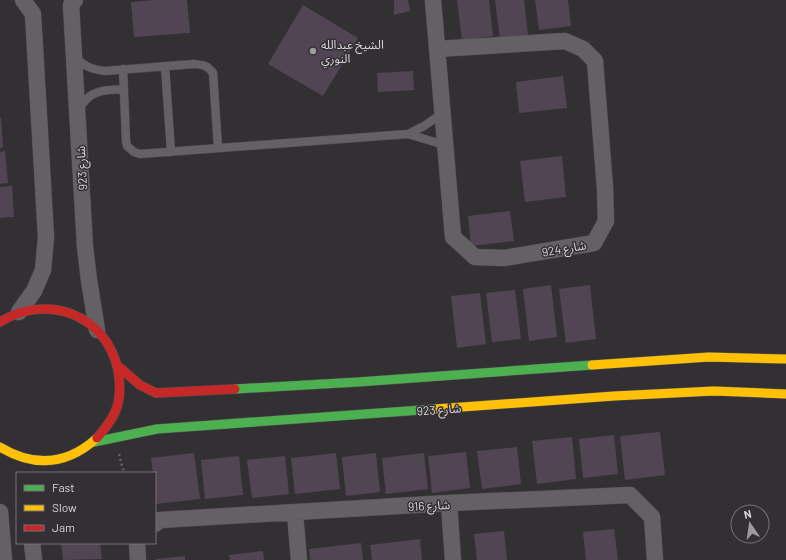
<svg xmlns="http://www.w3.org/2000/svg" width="786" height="560" font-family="Barlow,'Noto Sans Arabic',sans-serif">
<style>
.building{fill:#514553}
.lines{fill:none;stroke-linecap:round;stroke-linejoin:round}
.lane-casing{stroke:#514e51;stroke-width:9}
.street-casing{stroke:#514e51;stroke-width:17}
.fast-casing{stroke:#514e51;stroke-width:10}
.slow-casing{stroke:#514e51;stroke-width:10}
.jam-casing{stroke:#514e51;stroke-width:10}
.path{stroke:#646265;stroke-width:2.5;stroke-dasharray:2 3;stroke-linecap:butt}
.lane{stroke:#646164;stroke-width:8}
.street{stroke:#646164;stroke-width:16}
.fast{stroke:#4caf50;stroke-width:9}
.slow{stroke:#ffc107;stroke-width:9}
.jam{stroke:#c62828;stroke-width:9}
.poi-dot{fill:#9e9b9f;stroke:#342f35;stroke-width:1.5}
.labels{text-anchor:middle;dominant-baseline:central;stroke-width:3;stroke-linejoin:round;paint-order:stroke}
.poi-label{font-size:12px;fill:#d8d5d9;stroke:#342f35;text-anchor:start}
.street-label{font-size:12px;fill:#d8d5d9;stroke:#342f35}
</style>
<rect width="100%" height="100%" fill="#333034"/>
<path class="building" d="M154,0H187L190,33L134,37L131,2Z
M394,0H408L410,11L394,15Z
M457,0H489L493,36L462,40Z
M495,0H524L528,35L500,39Z
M535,0H568L571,26L539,30Z
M303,5L358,38L323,96L268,64Z
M413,71L414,90L378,92L377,73Z
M563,76L567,108L519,113L516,82Z
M0,118H1L3,147L0,148Z
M5,151L8,183L0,184V152Z
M562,156L566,197L525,202L520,161Z
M12,186L14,217L0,218V187Z
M510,211L514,241L471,246L468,216Z
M551,285L557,337L529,341L523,289Z
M590,285L596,339L566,343L559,289Z
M515,290L521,339L492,342L486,293Z
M480,293L486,344L457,348L451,296Z
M660,432L665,475L625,480L620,436Z
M614,435L618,474L583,478L579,439Z
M572,437L576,479L537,484L532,441Z
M517,447L521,484L482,489L477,451Z
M466,452L470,488L432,493L428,456Z
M194,453L200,499L156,504L155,491V473H153L151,458Z
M336,453L340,489L295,494L291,458Z
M376,453L380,492L346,496L342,457Z
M424,453L428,489L386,494L382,458Z
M239,456L243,495L205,499L201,460Z
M285,456L289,494L252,498L247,460Z
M614,529L618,560H586L583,532Z
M504,531L507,560H477L474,534Z
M420,539L422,560H372L370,545Z
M61,543H100L102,559L63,560Z
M361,543L363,560H310L309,549Z
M263,551L264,560H230L229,555Z
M185,556V560H156V559Z"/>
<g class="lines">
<defs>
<path id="lane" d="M75,57C86,67 90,69 105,71L194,64C204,65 207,65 213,73L218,148
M165,66L171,152
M123,69L126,140L127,146L134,152L140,154L408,134L438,143L445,147
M78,109C82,105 85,100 89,97C99,89 112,90 124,89
M408,134L424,126L443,113"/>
<path id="street" d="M75,0L71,5L85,247L89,280L97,330
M433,0L453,237L475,257L504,258L594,243L606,221L605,188L595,61L583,49L565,41L437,49
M19,312L34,291L43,270L46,237L33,14L23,0
M449,503L453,560
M0,512L4,560
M295,513L299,560
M155,524L160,520L449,503L630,495L652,517L655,560
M32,543L34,560
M137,543L138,560"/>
<path id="fast" d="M235,389L358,382L592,365
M94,442L157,429L435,409"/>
<path id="slow" d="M592,365L709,357L786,359
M435,409L614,396L714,391L786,394
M0,447C35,468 67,465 97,438"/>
<path id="jam" d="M0,322C47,293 106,314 118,370C120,382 121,395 117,407C114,417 104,430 97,438
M118,366L140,385L156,393L235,389"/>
</defs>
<use href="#lane" class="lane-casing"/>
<use href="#street" class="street-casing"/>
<use href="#fast" class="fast-casing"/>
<use href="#slow" class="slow-casing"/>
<use href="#jam" class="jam-casing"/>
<path class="path" d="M119,454L124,473"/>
<use href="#lane" class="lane"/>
<use href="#street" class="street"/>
<use href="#fast" class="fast"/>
<use href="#slow" class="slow"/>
<use href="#jam" class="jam"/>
</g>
<circle class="poi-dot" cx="313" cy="51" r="4"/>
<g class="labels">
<g class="poi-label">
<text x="321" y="44">الشيخ عبدالله<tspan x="321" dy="14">النوري</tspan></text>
</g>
<g class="street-label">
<text transform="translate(81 168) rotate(-93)">شارع 923</text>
<text transform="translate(564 248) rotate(-10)">شارع 924</text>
<text transform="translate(439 409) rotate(-4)">شارع 923</text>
<text transform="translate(429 505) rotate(-3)">شارع 916</text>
</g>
</g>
<rect x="16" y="472" width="140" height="72" fill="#342f35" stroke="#767177"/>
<rect x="24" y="485" width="20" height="6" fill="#4caf50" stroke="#767177"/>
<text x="52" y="492" font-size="12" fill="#d8d5d9">Fast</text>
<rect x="24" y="505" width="20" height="6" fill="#ffc107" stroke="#767177"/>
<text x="52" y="512" font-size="12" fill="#d8d5d9">Slow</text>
<rect x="24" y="525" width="20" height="6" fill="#c62828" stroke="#767177"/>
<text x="52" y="532" font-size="12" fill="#d8d5d9">Jam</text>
<g transform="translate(750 524) rotate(347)"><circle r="19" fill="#342f35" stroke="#767177"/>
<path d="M0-3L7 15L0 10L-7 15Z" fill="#9e9b9f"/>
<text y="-6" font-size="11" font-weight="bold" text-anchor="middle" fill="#d8d5d9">N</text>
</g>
</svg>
